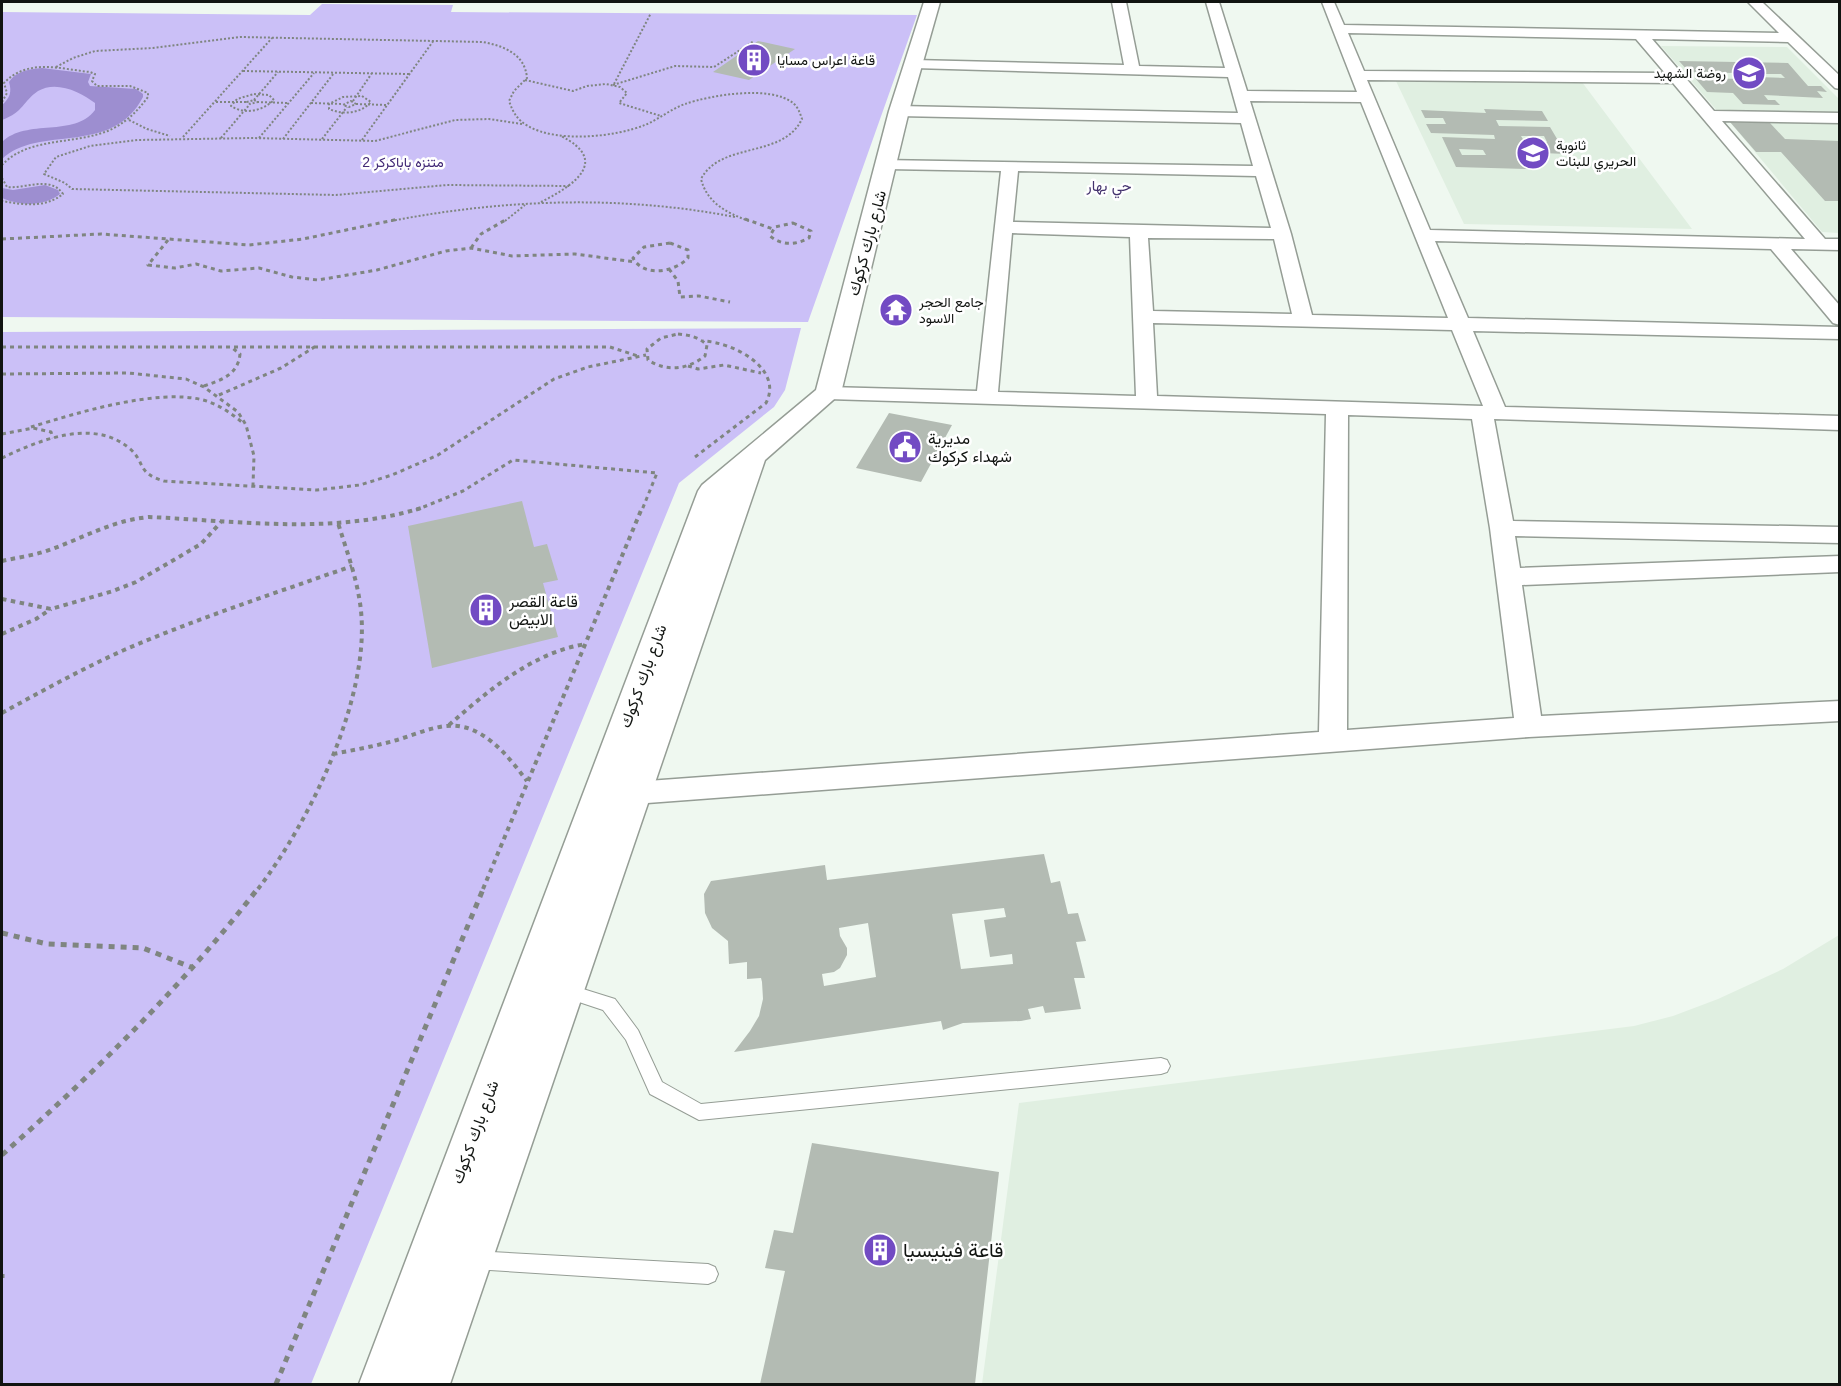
<svg xmlns="http://www.w3.org/2000/svg" width="1841" height="1386" font-family="Arial,Vazirmatn,sans-serif">
<style>
.built{fill:#e0efe1}
.green{fill:#cbc0f7}
.water{fill:#9d8ed0}
.building{fill:#b3bbb3;fill-rule:evenodd}
.lines{fill:none;stroke-linecap:round;stroke-linejoin:round}
.lane-casing{stroke:#959d95;stroke-width:2}
.street-casing{stroke:#959d95;stroke-width:3}
.secondary-casing{stroke:#959d95;stroke-width:3}
.path-far3{stroke:#7f8580;stroke-width:2;stroke-dasharray:2 2;stroke-linecap:butt}
.path-far2{stroke:#7f8580;stroke-width:3;stroke-dasharray:4 4;stroke-linecap:butt}
.path-far1{stroke:#7f8580;stroke-width:4;stroke-dasharray:4.5 4.5;stroke-linecap:butt}
.path{stroke:#7f8580;stroke-width:5;stroke-dasharray:6 6;stroke-linecap:butt}
.lane{fill:#fff;fill-rule:evenodd}
.street{fill:#fff;fill-rule:evenodd}
.secondary{fill:#fff;fill-rule:evenodd}
.labels{text-anchor:middle;dominant-baseline:central;stroke-width:5;stroke-linejoin:round;paint-order:stroke}
.far-poi-label{font-size:14px;fill:#111411;stroke:#fff;text-anchor:start}
.far-park-label{font-size:14px;fill:#422976;stroke:#fff}
.far-neighbourhood-label{font-size:15px;fill:#43326d;stroke:#fff}
.street-label{font-size:16px;fill:#111411;stroke:#fff}
.poi-label{font-size:16px;fill:#111411;stroke:#fff;text-anchor:start}
.near-poi-label{font-size:20px;fill:#111411;stroke:#fff;text-anchor:start}
</style>
<rect width="100%" height="100%" fill="#eff8f0"/>
<path class="built" d="M1661,46L1787,47L1839,99V116L1719,113Z
M1395,79L1582,82L1692,229L1464,224Z
M1729,121L1839,123V233L1822,232Z
M1839,935V1384H982L1019,1103L1634,1026L1673,1016L1718,999L1783,969Z"/>
<path class="green" d="M322,4L453,5L451,12L917,15L808,322L2,317V12L310,15Z
M801,328L785,390L774,407L679,483L311,1384H2V332Z"/>
<path class="water" d="M42,68L91,74L88,82L90,86L136,89L143,94V97C112,157 39,124 2,159V142C27,118 74,138 95,110V103C81,92 56,80 38,91C23,101 24,112 2,120V105C10,98 12,92 9,82C16,71 30,69 42,68Z
M45,185L58,190L60,194C43,207 20,206 2,198V188L13,190Z"/>
<path class="building" d="M758,41L795,49L749,80L713,72Z
M1679,61L1788,63L1808,86H1821L1827,92L1817,91L1823,98L1764,95L1768,100H1775L1780,105L1743,104L1733,93L1707,92L1695,78L1741,79L1736,73L1689,72ZM1754,74H1781L1785,78L1757,77Z
M1484,109L1542,111L1548,121L1496,120L1499,126L1550,127L1566,154L1518,152L1527,169L1456,167L1442,137L1495,139L1494,135L1431,133L1426,124H1446L1443,118H1425L1421,110L1486,113ZM1521,136H1544L1547,142L1524,141ZM1459,149L1483,150L1486,155H1462Z
M1730,122L1770,123L1785,139L1840,141V201H1825L1781,152H1756Z
M889,413L952,425L921,482L856,468Z
M522,501L534,547L547,544L558,580L543,583L558,637L432,668L408,526Z
M1044,854L1051,883L1060,881L1068,914L1078,913L1086,941L1076,942L1085,978H1074L1081,1009L1045,1013L1043,1006L1028,1009L1031,1019L1021,1021L963,1023L943,1030L941,1021L734,1052L750,1031L759,1016L763,999L762,982L761,978L747,979V962L729,964L728,941L712,928L705,913L704,894L711,881L825,865L827,880ZM1004,908L1006,917L984,920L990,957L1012,954L1013,964L961,969L952,914ZM868,923L876,977L824,986L822,974L834,972L840,968L847,955V948L840,936L839,928Z
M812,1143L999,1172L975,1384H760L785,1271L765,1268L774,1230L793,1233Z"/>
<g class="lines">
<defs>
<path id="lane" d="M567,984L615,999L638,1030L662,1082L701,1104L1161,1058L1167,1060L1170,1066L1167,1072L1161,1074L699,1120L650,1094L626,1040L603,1010L561,996L559,991L561,986Z
M473,1251L708,1264L715,1267L718,1274L715,1281L708,1284L473,1269L466,1267L464,1260L466,1253Z"/>
<path id="street" d="M1112,2H1126L1139,66L1225,68L1206,2H1219L1247,91L1357,92L1322,2H1334L1344,25L1779,33L1748,2H1762L1840,76V89L1835,88L1788,42L1652,39L1714,111L1840,113V123L1722,121L1825,239H1840V250L1791,249L1840,306V325L1833,323L1771,249L1435,241L1468,318L1840,327V339L1473,331L1505,407L1840,416V430L1494,419L1513,521L1840,527V543L1515,536L1520,568L1840,556V572L1522,585L1541,716L1840,701V721L1529,737L634,804L624,801L620,793L624,785L634,782L1319,732L1326,414L828,399L821,397L817,393L821,389L828,387L977,391L1001,171L887,169L881,168L879,164L881,160L1253,166L1241,123L899,116L891,111L899,106L1238,113L1228,77L914,68L907,64L914,60L1124,65ZM1348,33L1636,39L1665,73L1364,71ZM1367,80L1673,83L1805,239L1430,230ZM1250,101L1361,102L1448,318L1312,315L1291,234ZM1018,171L1256,176L1271,228L1013,222ZM1012,233L1130,237L1136,396L998,392ZM1148,238L1274,239L1292,314L1153,311ZM1153,323L1452,330L1483,406L1157,396ZM1348,415L1472,419L1490,528L1514,718L1347,730Z"/>
<path id="secondary" d="M924,2H940L909,111L841,393L765,460L450,1384H359L698,491L702,485L816,390L889,111Z"/>
</defs>
<use href="#lane" class="lane-casing"/>
<use href="#street" class="street-casing"/>
<use href="#secondary" class="secondary-casing"/>
<path class="path-far3" d="M56,67L73,58L95,51L153,48L240,37L483,42C504,46 525,54 527,78L514,91L509,101C513,112 517,120 528,126C557,143 615,137 645,125C659,119 671,109 685,104C711,95 771,85 793,103C798,107 800,113 802,119C783,159 721,141 701,179C707,203 727,213 749,221
M243,71L409,74
M525,80L573,91L587,86L606,84L620,87L627,93L619,103L661,116
M614,84L651,13
M613,85L675,66L714,67L754,41
M254,94L269,95L274,100C262,111 245,115 231,106L237,99Z
M362,96L371,102C360,114 343,115 329,109V104L343,97Z
M254,100L278,72
M254,100L258,102L250,104L247,102Z
M351,101L356,104L349,107L343,105Z
M353,101L372,73
M2,102L7,93L4,83C28,58 60,69 90,72L95,74L92,81L97,86H130L148,93V97C138,110 129,120 114,128C79,146 30,135 2,165
M216,102H247
M257,102L288,103
M311,103L343,104
M356,104L387,105
M129,120L147,129L170,136
M522,124L489,119L455,120L375,141L252,138L138,140L90,146L56,157L44,174L65,183L72,189L336,195L447,185L569,186
M183,137L272,38
M221,138L250,104
M259,138L314,73
M283,139L334,73
M322,139L347,107
M362,140L434,40
M2,178L7,187C26,189 50,175 63,194C45,208 24,205 2,201
M541,202C573,186 611,161 561,136
M391,221C505,199 621,195 735,217
M505,221L525,205"/>
<path class="path-far2" d="M745,219L773,229
M793,223L811,231L809,238C796,245 782,246 770,236L775,227Z
M2,239L101,234L249,245L303,239L399,219
M168,240L148,265L175,268L196,264L221,271L259,268L292,277L318,280L377,270L446,251L471,248L512,256L575,254L635,262
M670,243L688,250V258C675,272 644,278 633,258L644,247Z
M471,248L481,234L507,219
M669,269L678,281L680,297L699,296L730,302
M678,334C689,335 699,337 707,345L705,356C687,370 667,372 648,360L647,349L661,338Z
M2,347H610L638,356
M688,366L698,369L724,365L761,373
M2,374L128,373L186,379L204,387L238,412L246,425L254,456L253,485
M204,386C221,380 238,375 240,354L231,347
M219,395L281,368L316,346
M31,427C77,413 157,388 203,400C218,404 231,413 243,423
M2,434L33,428L51,432L53,438
M695,457L766,403C784,368 732,342 703,341
M2,458C39,440 93,418 129,448C146,462 136,473 164,481L317,490L360,485L392,475L438,455L554,379L588,367L646,355
M416,510L463,491L513,460L657,473L642,510"/>
<path class="path-far1" d="M2,561C15,558 30,556 43,552C81,540 108,521 149,517C238,521 335,535 421,508
M2,599L51,609L113,591L136,582L201,544L222,521
M2,634L36,619L51,609
M2,713C42,691 82,669 124,650C198,618 276,593 352,566
M449,725C488,691 533,652 586,644
M333,754C354,750 376,746 397,740C413,735 429,728 446,726C482,722 508,756 527,781
M258,889C310,821 370,698 361,611C358,581 347,552 338,523
M483,889L642,508"/>
<path class="path" d="M2,933L47,944L143,948L193,968
M2,1155C95,1072 183,986 259,887
M2,1274V1278
M276,1384L484,887"/>
<use href="#lane" class="lane"/>
<use href="#street" class="street"/>
<use href="#secondary" class="secondary"/>
</g>
<defs>
<symbol id="building-disc" viewBox="-11 -11 22 22"><circle r="9.5" fill="#724bc3" stroke="#fff"/><path d="M-4-6H4V6H1V3H-1V6H-4ZM-2.5-4.3h1.7v1.8h-1.7ZM.8-4.3h1.7v1.8H.8ZM-2.5-1h1.7V.8h-1.7ZM.8-1h1.7V.8H.8Z" fill="#fff"/></symbol>
<symbol id="school-disc" viewBox="-11 -11 22 22"><circle r="9.5" fill="#724bc3" stroke="#fff"/><path d="M0-5L7-2L0 1L-7-2ZM-4 1L0 2.5L4 1V4Q0 6-4 4Z" fill="#fff"/></symbol>
<symbol id="temple-disc" viewBox="-11 -11 22 22"><circle r="9.5" fill="#724bc3" stroke="#fff"/><path d="M0-6L5-2H3V0L6.5 2.5H4V6H1.5V3h-3V6H-4V2.5H-6.5L-3 0V-2H-5Z" fill="#fff"/></symbol>
<symbol id="civic-disc" viewBox="-11 -11 22 22"><circle r="9.5" fill="#724bc3" stroke="#fff"/><path d="M-.6-6.5H3V-4.5H.6V-3L4-1V1h2V6H-6V1h2V-1L-.6-3ZM-1.2 2.5V6h2.4V2.5Z" fill="#fff"/></symbol>
</defs>
<g fill-rule="evenodd">
<use href="#building-disc" x="735" y="41" width="38" height="38"/>
<use href="#school-disc" x="1730" y="54" width="38" height="38"/>
<use href="#school-disc" x="1514" y="134" width="38" height="38"/>
<use href="#temple-disc" x="877" y="291" width="38" height="38"/>
<use href="#civic-disc" x="886" y="428" width="38" height="38"/>
<use href="#building-disc" x="467" y="591" width="38" height="38"/>
<use href="#building-disc" x="861" y="1231" width="38" height="38"/>
</g>
<g class="labels">
<g class="far-poi-label">
<text x="777" y="60">قاعة اعراس مسايا</text>
<text x="1726" y="73" text-anchor="end">روضة الشهيد</text>
<text x="1556" y="145">ثانوية<tspan x="1556" dy="16">الحريري للبنات</tspan></text>
<text x="919" y="302">جامع الحجر<tspan x="919" dy="16">الاسود</tspan></text>
</g>
<g class="far-park-label">
<text x="403" y="162">متنزه باباكركر 2</text>
</g>
<g class="far-neighbourhood-label">
<text x="1109" y="185">حي بهار</text>
</g>
<g class="street-label">
<text transform="translate(867 243) rotate(-75)">شارع بارك كركوك</text>
<text transform="translate(643 676) rotate(-70)">شارع بارك كركوك</text>
<text transform="translate(475 1132) rotate(-70)">شارع بارك كركوك</text>
</g>
<g class="poi-label">
<text x="928" y="438">مديرية<tspan x="928" dy="18">شهداء كركوك</tspan></text>
<text x="509" y="601">قاعة القصر<tspan x="509" dy="18">الابيض</tspan></text>
</g>
<g class="near-poi-label">
<text x="903" y="1250">قاعة فينيسيا</text>
</g>
</g>
<rect width="1841" height="1386" fill="none" stroke="#111411" stroke-width="6"/>
</svg>
